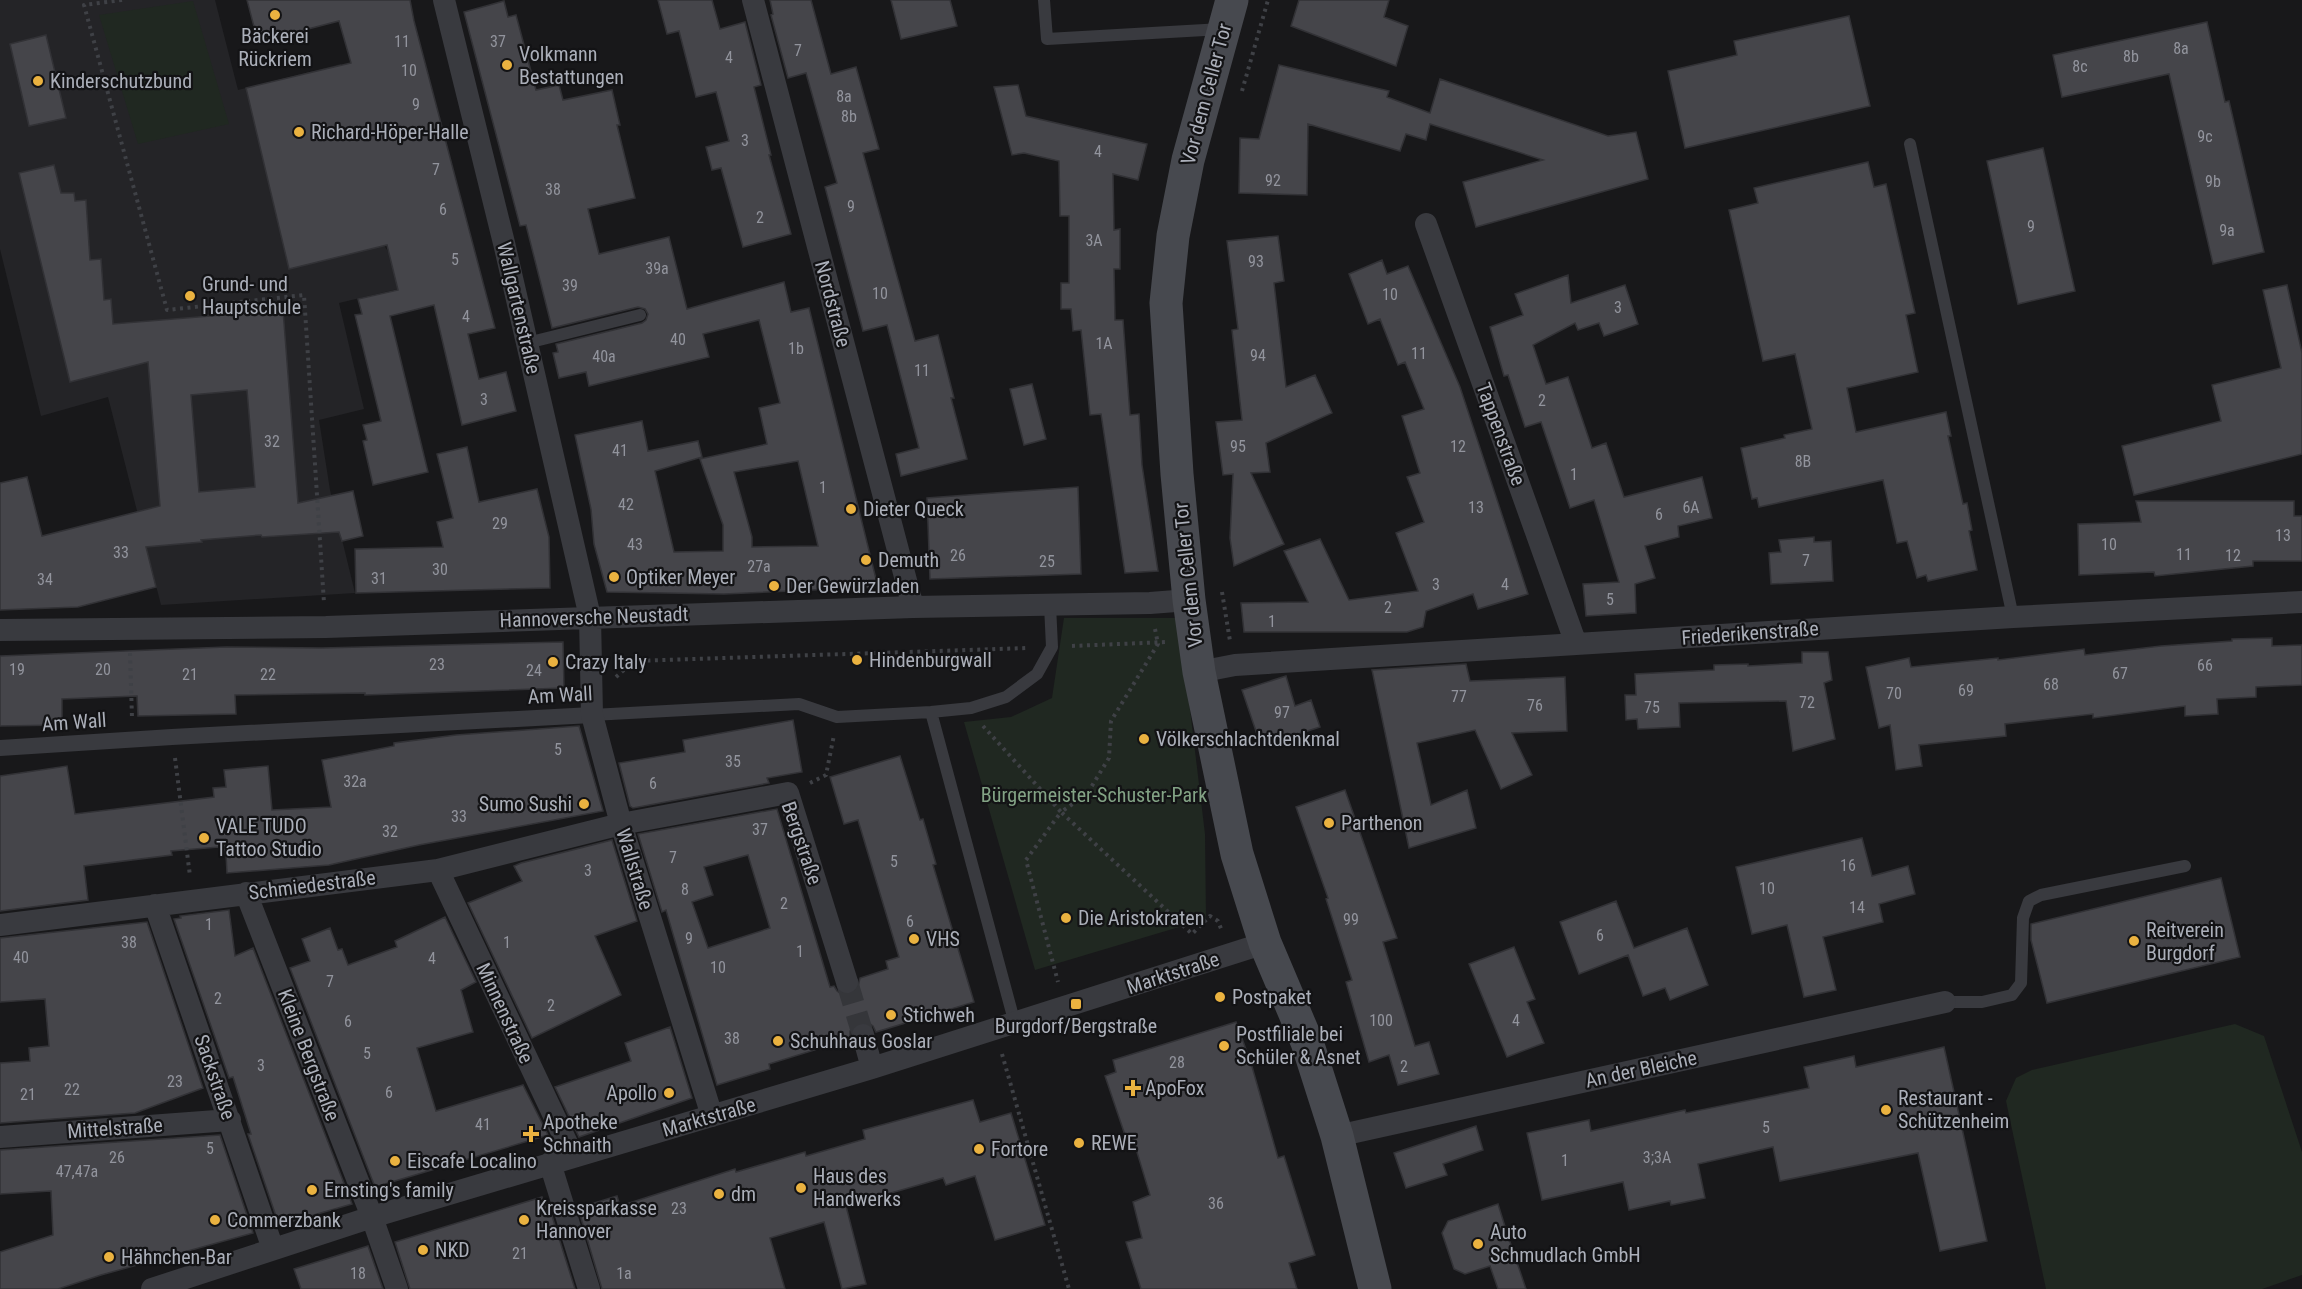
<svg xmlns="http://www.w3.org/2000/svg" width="2302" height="1289" font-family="'Roboto Condensed',sans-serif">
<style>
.built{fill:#242427}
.green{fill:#202821}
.building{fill:#45454a;stroke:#323236;stroke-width:1.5;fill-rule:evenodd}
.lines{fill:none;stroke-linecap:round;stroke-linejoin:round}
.minor-tunnel{stroke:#35363a;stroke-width:22;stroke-dasharray:22 11;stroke-linecap:butt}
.path{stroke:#3f4146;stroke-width:4;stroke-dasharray:3 4.5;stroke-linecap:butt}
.service{stroke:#393a3f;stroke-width:12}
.pedestrian{stroke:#393a3f;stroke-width:16}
.minor{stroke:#393a3f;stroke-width:22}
.secondary{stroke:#47494f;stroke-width:33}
.poi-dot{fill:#eab240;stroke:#131315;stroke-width:2}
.labels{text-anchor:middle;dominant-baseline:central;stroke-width:4.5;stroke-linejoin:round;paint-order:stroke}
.number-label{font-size:16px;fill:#92949d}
.poi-label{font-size:20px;fill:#abafb9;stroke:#131315;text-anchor:start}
.street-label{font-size:20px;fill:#abafb9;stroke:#131315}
.park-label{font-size:20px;fill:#83a385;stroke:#131315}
</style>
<rect width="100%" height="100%" fill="#18181a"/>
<path class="built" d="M0,0H215L238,90L341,64L385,247L389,253L398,289L339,303L364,409L319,420L330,490L355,593L161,605L108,397L41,416L0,249Z"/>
<path class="green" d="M193,1L229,124L138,144L99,15Z
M1064,618H1179L1205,834L1206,919L1035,970L964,722L1011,717L1052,698Z
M2235,1024L2264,1036L2302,1152V1275L2262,1289H2046L2006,1101L2016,1078L2032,1070Z"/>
<path class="building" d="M247,0H410L414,21L495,328L468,334L479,379L506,372L516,411L462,425L434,305L390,316L428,472L373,485L363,441L367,440L363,425L381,421L355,315L362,314L358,299L398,290L387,245L289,269L246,88L351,63L339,21L258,42Z
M658,0H712L720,29L745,22L761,85L754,87L771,155H769L791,234L743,247L721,168L712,170L706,147L729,141L716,92L696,97L679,31L667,34Z
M770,0H811L831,74L856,67L879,149L863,153L915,341L938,335L954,398H951L967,459L901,476L896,454L919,448L887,325L863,331L825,187L837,183L806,73L788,78L771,15L773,14Z
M891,0H950L957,26L901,39Z
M1299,0H1389L1384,17L1408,26L1396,66L1291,26Z
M504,1L508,17L516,15L536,90L559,85L563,100L612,90L620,125H617L635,198L588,209L599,254L669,237L687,309L784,282L791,312L809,308L878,587L724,594L607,592L594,544L591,509L575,435L642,421L648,451L698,441L702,457L655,471L674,552L723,551V525L700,459L767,444L759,408L780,403L759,320L703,334L709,357L589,386L586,372L559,378L553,353L558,352L556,344L642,323L646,320L648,314L645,309L638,307L552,328L526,225L520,226L464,12ZM798,461L818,546L752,547V537L734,472Z
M1849,16L1870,106L1685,148L1668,71L1737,55L1734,41Z
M2207,22L2225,102L2229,101L2264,252L2213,264L2169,74L2062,97L2053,55Z
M46,35L66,118L29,126L10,44Z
M1279,65L1389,91L1387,97L1430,113L1440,79L1608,136L1636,132L1648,179L1476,227L1463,182L1543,160L1430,124L1426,140L1406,134L1400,151L1308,124L1307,195L1239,193L1240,138L1259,139Z
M1018,85L1026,116L1147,144L1138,180L1113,174L1114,230L1120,229V269H1114L1115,320H1123L1130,415L1139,414L1142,465L1158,571L1125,573L1101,414L1090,415L1081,330L1073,331L1071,309H1061V283H1069V216H1060L1059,161L1024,153L1012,155L994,87Z
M2043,148L2075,291L2018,304L1987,161Z
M1868,162L1874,187L1886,184L1915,313L1906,315L1918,372L1847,388L1856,432L1946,412L1951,436H1948L1963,504L1967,503L1972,530L1969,531L1977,570L1928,581L1926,575L1917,578L1907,541L1897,543L1883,480L1759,507L1757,498L1752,499L1741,448L1785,438L1784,435L1812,429L1795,354L1763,361L1729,210L1758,203L1754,188Z
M54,165L61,193H74L75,201L86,200L90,260L101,259L104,300L111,299L113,324L283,310L298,503L353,491L363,536L342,541L339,532L262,537L261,535L201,540L202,542L146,547L156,587L78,607L0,610V483L27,477L42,536L160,506L148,362L70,382L19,173ZM247,390L255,487L199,492L191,395Z
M1278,236L1284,281L1274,283L1286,387L1315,375L1332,413L1266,443L1270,472L1251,473L1284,544L1234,566L1230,538L1233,474L1223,475L1216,422L1242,420L1232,330L1238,329L1227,241Z
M1382,260L1387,274L1408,266L1460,387L1528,594L1478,609L1473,594L1426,611L1423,627L1407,632H1244L1241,603L1308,602L1284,551L1320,539L1349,600L1418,591L1396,533L1424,522L1407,477L1420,473L1402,416L1424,409L1405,362L1398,365L1380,319L1368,324L1349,274Z
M1568,275L1571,303L1625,285L1638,324L1604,336L1599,323L1578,330L1575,323L1533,345L1546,384L1568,377L1592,448L1606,443L1624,497L1702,477L1712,518L1678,526L1679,537L1645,546L1655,578L1635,584L1636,613L1586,616L1583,584L1619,582L1594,500L1570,508L1541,422L1525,427L1508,375L1504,376L1490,327L1523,315L1515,294Z
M2287,285L2302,353V454L2134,495L2122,446L2221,421L2212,385L2281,368L2263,290Z
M1032,384L1046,439L1024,445L1010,389Z
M467,447L479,502L537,489L549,537L550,588L356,593L355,549L443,547L437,522L453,518L437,454Z
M1078,487L1081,574L930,579L927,498Z
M2136,501H2294V516H2302V561H2253V566L2155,576L2154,572L2079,575L2078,524L2141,522Z
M1814,537V542L1831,541L1833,581L1771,584L1769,553L1781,552L1779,540Z
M2272,638V646L2302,645V685L2256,687V697L2217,699L2218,714L2185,716V706L2093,718V714L2005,724L2006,736L1919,745L1922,766L1896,770L1890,725L1879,728L1866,667L1909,658L1911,667L1998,658V660L2084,649L2085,655L2161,646L2232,641V639Z
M563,642L564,688L365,695V693L235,695L236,714L138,716L137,696L62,699V725L0,726V656L226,647L322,648Z
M1802,652H1828L1832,680L1824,683L1835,739L1793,751L1786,701L1679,703L1680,727L1638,729L1637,719L1626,720L1625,695H1636L1635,674L1714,670V665L1748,664V666L1802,663Z
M1466,664L1470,681L1565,677L1567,731L1512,733L1532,775L1501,789L1475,730L1417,743L1431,805L1467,790L1476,828L1409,848L1372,670Z
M1286,676L1295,706L1311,700L1320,727L1261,746L1242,690Z
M793,720L802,772L767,778L769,783L633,808L630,806L619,763L685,752L683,740Z
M579,726L603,811L419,845L329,865L227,873L226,854L220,855L219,847L171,851L172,855L84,866L88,900L0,911V776L67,766L75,814L214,797L213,788L226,787L224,770L268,766L272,810L331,807L322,760L394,746V743L456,735Z
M900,756L920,820L923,819L936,864L933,865L974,1002L876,1032L873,1026L867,1022H859L850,1031V1039L769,1064L770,1069L717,1085L666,910L662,912L638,834L777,809L830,987L834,986L837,991L843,995H850L857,991L860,978L888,969L886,961L899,957L858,820L844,824L830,777ZM748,855L770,928L708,948L692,902L713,895L704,867Z
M1345,790L1397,938L1383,942L1415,1046L1429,1042L1439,1074L1398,1085L1389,1055L1369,1062L1346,982L1352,980L1326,899L1328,898L1296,807Z
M1862,838L1872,876L1908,866L1915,894L1879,904L1883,922L1823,937L1836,990L1804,997L1787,925L1752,934L1736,867Z
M612,840L637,921L595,936L621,995L532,1038L468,903L522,881L514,866L521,863Z
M2221,878L2240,957L2047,1003L2031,940V924Z
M1616,901L1634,948L1687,928L1708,985L1670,1000L1665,988L1643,996L1628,955L1579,974L1560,922Z
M229,910L235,956L253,948L352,1204L279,1225L248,1134H251L233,1077L229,1078L174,919L181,918L180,916Z
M445,917L476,982L461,990L473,1032L417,1048L436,1111L523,1085L548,1135L375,1187L290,968L310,961L302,939L330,928L338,950L342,949L348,965L397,947L395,941Z
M147,922L203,1088L135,1113L0,1123V1063L30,1061L29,1048L49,1046L45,999L0,1002V938Z
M1514,947L1535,999L1527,1002L1544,1043L1507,1057L1469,964Z
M1236,1022L1251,1063L1278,1158L1284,1156L1315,1255L1289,1263L1297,1289H1141L1126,1242L1142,1238L1133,1202L1150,1195L1133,1139L1127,1141L1105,1076L1116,1072L1113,1060Z
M670,1027L692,1098L579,1137L555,1087L631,1061L625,1043Z
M1944,1047L1987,1241L1940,1251L1918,1153L1780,1181L1773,1147L1698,1164L1705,1198L1671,1205L1670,1201L1629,1210L1623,1182L1542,1200L1527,1133L1589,1120L1591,1131L1685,1110L1686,1113L1809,1088L1804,1067L1854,1056L1856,1067Z
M973,1100L980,1122L1011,1113L1045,1225L995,1240L975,1176L946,1185L943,1178L846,1206L866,1284L842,1289L824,1222L770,1238L785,1289H602L578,1208L617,1196L620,1206L735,1169L736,1172L805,1152L806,1156L865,1139L863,1130Z
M1476,1126L1483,1150L1443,1164L1447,1175L1406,1188L1394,1153Z
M220,1135L253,1233L101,1275L58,1289H0V1252L53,1235L51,1191L0,1194V1150Z
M542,1197L548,1217L552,1216L575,1289H410L395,1242Z
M1498,1204L1507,1233L1526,1289H1498L1490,1266L1465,1274L1454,1269L1442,1233L1448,1221Z
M368,1246L383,1289H301L294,1269Z"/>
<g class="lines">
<path class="minor-tunnel" d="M847,982L863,1035"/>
<path class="path" d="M122,0L84,5L167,310L304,295L324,603
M1242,91L1268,0
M1222,592L1230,641
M1155,629L1158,644L1111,721L1109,758L1087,794L1061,812L1192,934L1210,916L1218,921L1222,931
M1072,646L1166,642
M130,653L132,718
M616,677L634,661L1028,648
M983,726L1061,812L1026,860L1058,982
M175,758L190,876
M810,783L826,775L834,735
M1002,1054L1069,1289"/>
<path class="service" d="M1044,0L1047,39L1222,29
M1910,144L2013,617
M527,343L640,315
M931,712L1015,1024
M592,715L799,704L837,717L931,712L971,708L1006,697L1037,674L1052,647L1050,605
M1945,1002H1982L2012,995L2021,983L2023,918L2029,901L2041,895L2185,866"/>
<path class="pedestrian" d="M0,748L172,737L592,715"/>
<path class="minor" d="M444,0L504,243L590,617L592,715L621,824L712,1116
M753,0L913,607
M1426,224L1576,644
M0,630L326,627L913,607L1150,603L1189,600
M1199,672L1235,665L2013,617L2302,602
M438,870L573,1156
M246,893L372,1217L397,1289
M155,905L273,1249
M0,925L438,870L621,824L788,793L847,982
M863,1035L872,1068
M1337,1136L1945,1002
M0,1137L230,1120
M550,1163L589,1289
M152,1289L372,1217L872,1068L1265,943"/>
<path class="secondary" d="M1232,0L1188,160L1173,236L1166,303L1177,474L1189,600L1199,672L1237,854L1265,943L1307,1042L1337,1136L1375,1289"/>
</g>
<g class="poi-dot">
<circle cx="275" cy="15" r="6"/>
<circle cx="507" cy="65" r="6"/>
<circle cx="38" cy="81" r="6"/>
<circle cx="299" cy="132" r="6"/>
<circle cx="190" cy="296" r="6"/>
<circle cx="851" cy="509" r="6"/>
<circle cx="866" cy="560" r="6"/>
<circle cx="614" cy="577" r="6"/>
<circle cx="774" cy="586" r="6"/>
<circle cx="857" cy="660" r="6"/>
<circle cx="553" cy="662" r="6"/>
<circle cx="1144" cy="739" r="6"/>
<circle cx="584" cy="804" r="6"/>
<circle cx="1329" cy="823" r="6"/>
<circle cx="204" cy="838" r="6"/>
<circle cx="1066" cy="918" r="6"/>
<circle cx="914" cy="939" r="6"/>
<circle cx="2134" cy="941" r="6"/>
<circle cx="1220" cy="997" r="6"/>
<rect x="1070" y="998" width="12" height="12" rx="3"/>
<circle cx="891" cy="1015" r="6"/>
<circle cx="778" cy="1041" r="6"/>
<circle cx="1224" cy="1046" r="6"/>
<path d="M1130 1079h6v6h6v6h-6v6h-6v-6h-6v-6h6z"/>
<circle cx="669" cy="1093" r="6"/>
<circle cx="1886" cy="1110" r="6"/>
<path d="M528 1125h6v6h6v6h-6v6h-6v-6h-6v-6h6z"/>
<circle cx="1079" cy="1143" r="6"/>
<circle cx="979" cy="1149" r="6"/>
<circle cx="395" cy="1161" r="6"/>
<circle cx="801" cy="1188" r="6"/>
<circle cx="312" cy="1190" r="6"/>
<circle cx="719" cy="1194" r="6"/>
<circle cx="215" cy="1220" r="6"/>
<circle cx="524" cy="1220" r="6"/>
<circle cx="1478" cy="1244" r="6"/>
<circle cx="423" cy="1250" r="6"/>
<circle cx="109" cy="1257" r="6"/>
</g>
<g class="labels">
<g class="number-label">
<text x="402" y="41">11</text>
<text x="498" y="41">37</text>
<text x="2181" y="48">8a</text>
<text x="798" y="50">7</text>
<text x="2131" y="56">8b</text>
<text x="729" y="57">4</text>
<text x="2080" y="66">8c</text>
<text x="409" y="70">10</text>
<text x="844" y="96">8a</text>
<text x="416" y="104">9</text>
<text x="849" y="116">8b</text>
<text x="2205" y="136">9c</text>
<text x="745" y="140">3</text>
<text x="1098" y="151">4</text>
<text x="436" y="169">7</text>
<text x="1273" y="180">92</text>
<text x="2213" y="181">9b</text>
<text x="553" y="189">38</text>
<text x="851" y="206">9</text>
<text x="443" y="209">6</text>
<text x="760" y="217">2</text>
<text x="2031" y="226">9</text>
<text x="2227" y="230">9a</text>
<text x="1094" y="240">3A</text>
<text x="455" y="259">5</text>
<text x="1256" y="261">93</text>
<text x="657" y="268">39a</text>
<text x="570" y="285">39</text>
<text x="880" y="293">10</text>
<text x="1390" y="294">10</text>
<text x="1618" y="307">3</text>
<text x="466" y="316">4</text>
<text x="678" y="339">40</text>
<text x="1104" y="343">1A</text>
<text x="796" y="348">1b</text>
<text x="1419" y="353">11</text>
<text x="1258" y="355">94</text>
<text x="604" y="356">40a</text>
<text x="922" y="370">11</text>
<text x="484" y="399">3</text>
<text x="1542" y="400">2</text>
<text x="272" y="441">32</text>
<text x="1238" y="446">95</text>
<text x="1458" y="446">12</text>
<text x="620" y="450">41</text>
<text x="1803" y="461">8B</text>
<text x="1574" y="474">1</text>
<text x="823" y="487">1</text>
<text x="626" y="504">42</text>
<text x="1476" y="507">13</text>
<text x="1691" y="507">6A</text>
<text x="1659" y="514">6</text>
<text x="500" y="523">29</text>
<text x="2283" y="535">13</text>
<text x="635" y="544">43</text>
<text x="2109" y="544">10</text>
<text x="121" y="552">33</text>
<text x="2184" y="554">11</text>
<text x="958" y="555">26</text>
<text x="2233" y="555">12</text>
<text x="1806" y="560">7</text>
<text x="1047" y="561">25</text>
<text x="759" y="566">27a</text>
<text x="440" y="569">30</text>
<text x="379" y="578">31</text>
<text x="45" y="579">34</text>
<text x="1436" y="584">3</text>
<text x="1505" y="584">4</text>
<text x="1610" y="599">5</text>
<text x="1388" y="607">2</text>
<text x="1272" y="621">1</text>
<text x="437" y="664">23</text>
<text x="2205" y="665">66</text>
<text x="17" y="669">19</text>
<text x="103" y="669">20</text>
<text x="534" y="670">24</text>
<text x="2120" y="673">67</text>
<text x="190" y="674">21</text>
<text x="268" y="674">22</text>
<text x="2051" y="684">68</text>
<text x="1966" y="690">69</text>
<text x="1894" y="693">70</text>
<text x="1459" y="696">77</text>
<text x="1807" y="702">72</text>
<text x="1535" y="705">76</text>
<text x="1652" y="707">75</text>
<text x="1282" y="712">97</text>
<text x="558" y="749">5</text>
<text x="733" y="761">35</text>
<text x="355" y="781">32a</text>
<text x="653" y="783">6</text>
<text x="459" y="816">33</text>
<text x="760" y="829">37</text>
<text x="390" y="831">32</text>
<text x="673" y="857">7</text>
<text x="894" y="861">5</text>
<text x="1848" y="865">16</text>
<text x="588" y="870">3</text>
<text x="1767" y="888">10</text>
<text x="685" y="889">8</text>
<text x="784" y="903">2</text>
<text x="1857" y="907">14</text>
<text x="1351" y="919">99</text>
<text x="910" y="921">6</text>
<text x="209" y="924">1</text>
<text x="1600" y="935">6</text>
<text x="689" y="938">9</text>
<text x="129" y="942">38</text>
<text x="507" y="942">1</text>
<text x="800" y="951">1</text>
<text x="21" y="957">40</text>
<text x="432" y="958">4</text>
<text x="718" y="967">10</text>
<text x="330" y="981">7</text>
<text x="218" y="998">2</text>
<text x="551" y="1005">2</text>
<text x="1381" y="1020">100</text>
<text x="1516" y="1020">4</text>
<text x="348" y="1021">6</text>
<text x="732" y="1038">38</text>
<text x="367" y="1053">5</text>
<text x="1177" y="1062">28</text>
<text x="261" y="1065">3</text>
<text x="1404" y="1066">2</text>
<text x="175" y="1081">23</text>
<text x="72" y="1089">22</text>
<text x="389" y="1092">6</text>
<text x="28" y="1094">21</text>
<text x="483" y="1124">41</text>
<text x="1766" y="1127">5</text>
<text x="210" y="1148">5</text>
<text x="117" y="1157">26</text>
<text x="1657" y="1157">3;3A</text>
<text x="1565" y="1160">1</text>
<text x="77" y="1171">47,47a</text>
<text x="1216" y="1203">36</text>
<text x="679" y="1208">23</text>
<text x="520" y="1253">21</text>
<text x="358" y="1273">18</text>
<text x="624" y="1273">1a</text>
</g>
<g class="poi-label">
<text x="275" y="36" text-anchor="middle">Bäckerei<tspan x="275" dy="23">Rückriem</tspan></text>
<text x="519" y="54">Volkmann<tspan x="519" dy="23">Bestattungen</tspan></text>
<text x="50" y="81">Kinderschutzbund</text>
<text x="311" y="132">Richard-Höper-Halle</text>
<text x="202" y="284">Grund- und<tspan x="202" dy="23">Hauptschule</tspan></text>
<text x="863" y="509">Dieter Queck</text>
<text x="878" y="560">Demuth</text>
<text x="626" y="577">Optiker Meyer</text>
<text x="786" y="586">Der Gewürzladen</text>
<text x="869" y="660">Hindenburgwall</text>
<text x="565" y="662">Crazy Italy</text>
<text x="1156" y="739">Völkerschlachtdenkmal</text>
<text x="572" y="804" text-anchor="end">Sumo Sushi</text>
<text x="1341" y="823">Parthenon</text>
<text x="216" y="826">VALE TUDO<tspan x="216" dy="23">Tattoo Studio</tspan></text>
<text x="1078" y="918">Die Aristokraten</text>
<text x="2146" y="930">Reitverein<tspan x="2146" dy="23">Burgdorf</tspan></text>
<text x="926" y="939">VHS</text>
<text x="1232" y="997">Postpaket</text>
<text x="903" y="1015">Stichweh</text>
<text x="1076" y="1026" text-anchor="middle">Burgdorf/Bergstraße</text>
<text x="1236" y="1034">Postfiliale bei<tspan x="1236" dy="23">Schüler &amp; Asnet</tspan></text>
<text x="790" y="1041">Schuhhaus Goslar</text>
<text x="1145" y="1088">ApoFox</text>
<text x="657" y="1093" text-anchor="end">Apollo</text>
<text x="1898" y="1098">Restaurant -<tspan x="1898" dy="23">Schützenheim</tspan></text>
<text x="543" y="1122">Apotheke<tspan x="543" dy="23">Schnaith</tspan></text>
<text x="1091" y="1143">REWE</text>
<text x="991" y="1149">Fortore</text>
<text x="407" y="1161">Eiscafe Localino</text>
<text x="813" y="1176">Haus des<tspan x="813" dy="23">Handwerks</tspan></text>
<text x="324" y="1190">Ernsting's family</text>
<text x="731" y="1194">dm</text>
<text x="536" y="1208">Kreissparkasse<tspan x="536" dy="23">Hannover</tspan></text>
<text x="227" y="1220">Commerzbank</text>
<text x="1490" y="1232">Auto<tspan x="1490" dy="23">Schmudlach GmbH</tspan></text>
<text x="435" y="1250">NKD</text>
<text x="121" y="1257">Hähnchen-Bar</text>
</g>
<g class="street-label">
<text transform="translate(1206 94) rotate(-75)">Vor dem Celler Tor</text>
<text transform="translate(833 304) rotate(75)">Nordstraße</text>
<text transform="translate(519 308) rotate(77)">Wallgartenstraße</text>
<text transform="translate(1501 434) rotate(70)">Tappenstraße</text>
<text transform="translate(1188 575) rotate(-96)">Vor dem Celler Tor</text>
<text transform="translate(594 617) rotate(-2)">Hannoversche Neustadt</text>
<text transform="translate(1750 633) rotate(-4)">Friederikenstraße</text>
<text transform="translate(560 695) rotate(-3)">Am Wall</text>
<text transform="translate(74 722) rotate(-4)">Am Wall</text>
<text transform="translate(802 843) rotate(71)">Bergstraße</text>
<text transform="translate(635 869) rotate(73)">Wallstraße</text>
<text transform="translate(312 885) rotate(-7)">Schmiedestraße</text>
<text transform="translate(1173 973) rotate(-18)">Marktstraße</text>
<text transform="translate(505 1013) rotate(65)">Minnenstraße</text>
<text transform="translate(309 1055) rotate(69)">Kleine Bergstraße</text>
<text transform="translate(1641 1069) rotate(-12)">An der Bleiche</text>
<text transform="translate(215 1077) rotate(71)">Sackstraße</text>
<text transform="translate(709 1117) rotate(-16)">Marktstraße</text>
<text transform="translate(115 1128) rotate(-4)">Mittelstraße</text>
</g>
<g class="park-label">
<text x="1094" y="795">Bürgermeister-Schuster-Park</text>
</g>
</g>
</svg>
